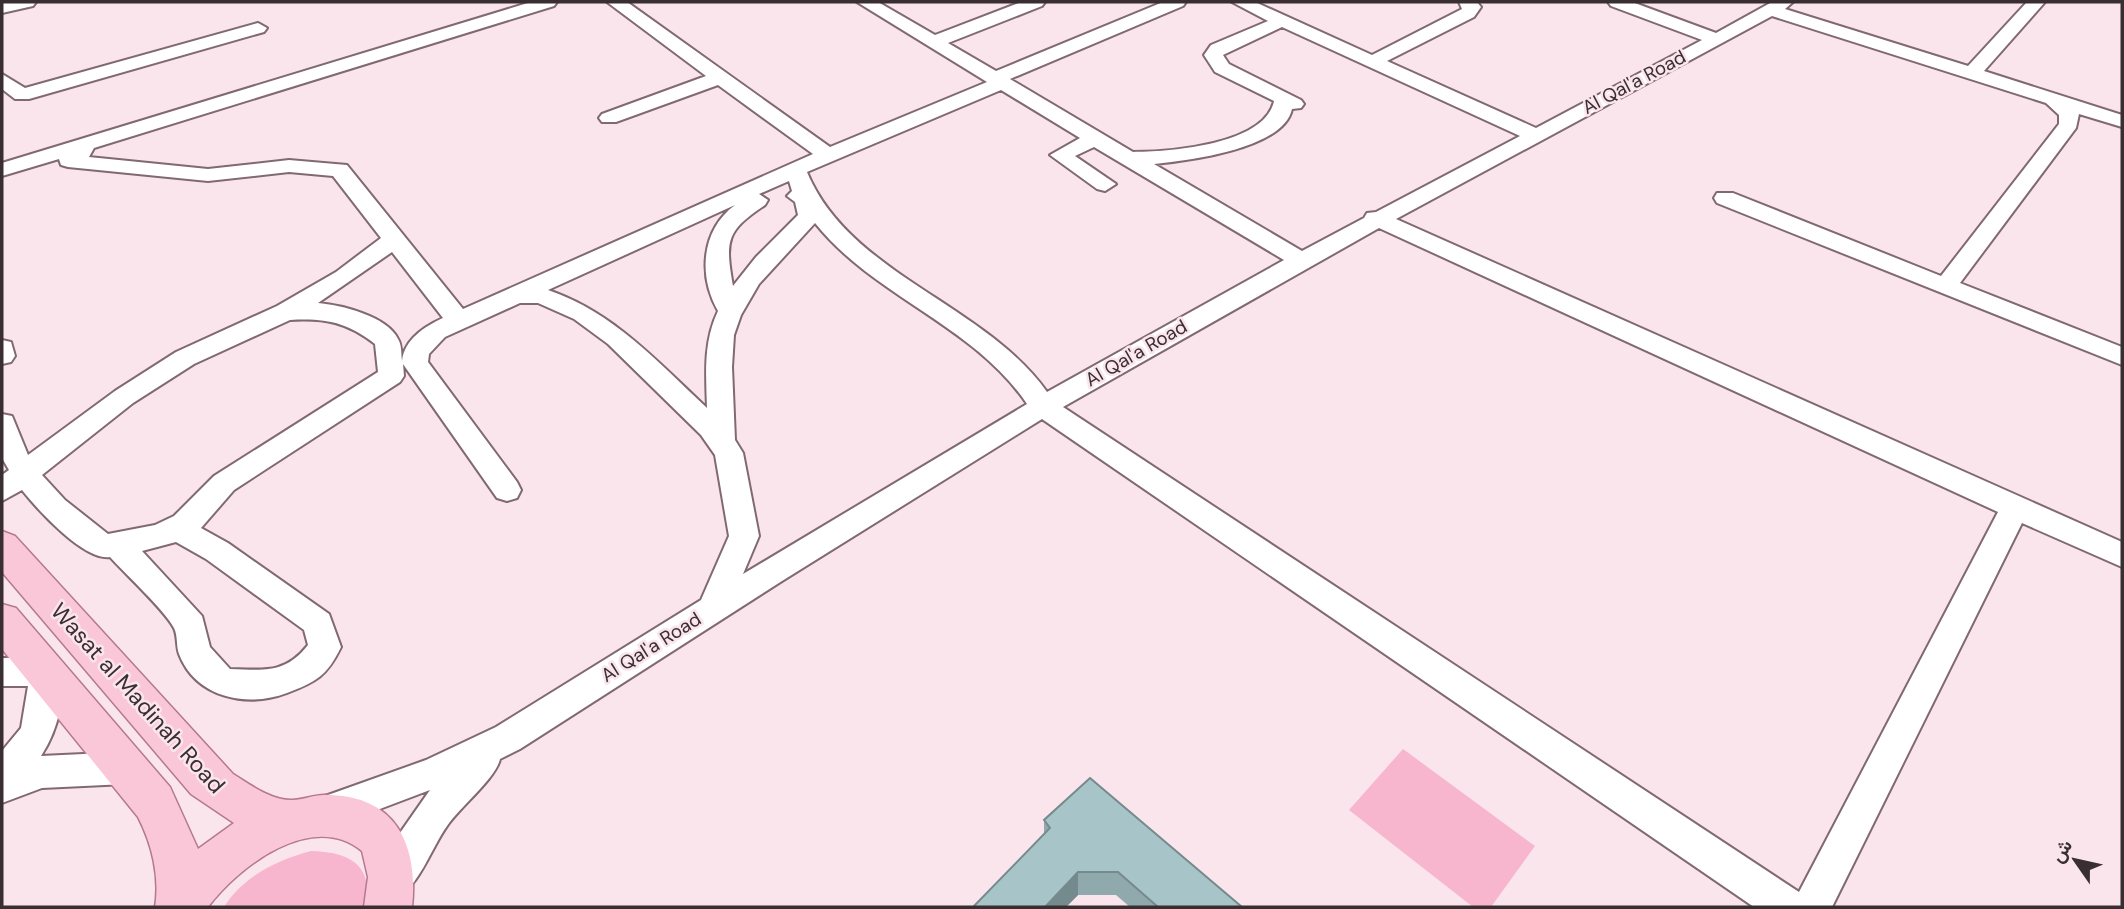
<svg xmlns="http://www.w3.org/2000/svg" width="2124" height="909" font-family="'DM Sans',Vazirmatn,sans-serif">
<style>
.green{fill:#f7b6cd}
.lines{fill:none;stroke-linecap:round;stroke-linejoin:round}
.minor-casing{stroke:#816971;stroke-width:4}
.major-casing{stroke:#b4798e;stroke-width:3}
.minor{fill:#fff;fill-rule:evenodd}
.major{fill:#fac7d9;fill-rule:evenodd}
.wall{fill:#90a9ac}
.shaded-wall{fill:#758a8c}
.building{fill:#a7c5c8;stroke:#758a8c;stroke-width:2}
.labels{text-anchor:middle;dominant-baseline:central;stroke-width:5;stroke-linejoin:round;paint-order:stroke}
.street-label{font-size:19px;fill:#392f32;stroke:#fbe5ec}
.near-street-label{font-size:23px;fill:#392f32;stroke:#fbe5ec}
</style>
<rect width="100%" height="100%" fill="#fbe5ec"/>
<path class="green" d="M1403,749L1535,846L1491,907H1473L1349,810Z
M311,851C348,852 375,864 365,907H224C243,876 278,860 311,851Z"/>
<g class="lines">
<defs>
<path id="minor" d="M36,2L33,6L2,13V3Z
M531,2H557L554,6L94,148L89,157L208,169L289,160L347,165L463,309L813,154L718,85L616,122H602L599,118L602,114L706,76L607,2H627L830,147L987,82L857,2H878L935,35L1021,2H1045L1042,6L948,43L996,71L1163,2H1186L1183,6L1010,79L1133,152C1169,152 1265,145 1274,101L1215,72L1204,55L1211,45L1268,21L1232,2H1255L1372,55L1462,9L1459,2H1477L1481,7L1474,17L1387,61L1536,128L1702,40L1611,6L1608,2H1632L1716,33L1772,2H1793L1785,9L1968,66L2027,2H2045L1984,71L2122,115V127L2079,114L2076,128L1960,283L2122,347V365L1717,203L1714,198L1717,193H1733L1941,276L2059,124V115L2046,103L1772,16L1396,219L2122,542V567L2022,523L1832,907H1754L1042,419L782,581L520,749L500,759C496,778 460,807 447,826C431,848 419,888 394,899L381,893L375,880L400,833L430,790L327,829L314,824L309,812L314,800L426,760L496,727L701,600L729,536L715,455L701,435L608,344L574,319L538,303H520L445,337L429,354L428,362L517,482L521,490L517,498L507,501L497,498L403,364L404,376L400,382L234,490L201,528L228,543L329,614L341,647C327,676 316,682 287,693C247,708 196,698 179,654C176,646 178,636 174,628C164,609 126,575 110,557C84,561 38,510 22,490L2,501V475L9,470L2,458V414L12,416L28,455L115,391L176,352L277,306L336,272L381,238L333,176L289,172L208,181L68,167L61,165L59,159L2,176V163ZM1282,27L1520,136L1376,212L1367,213L1364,218L1302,251L1154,164C1187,161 1284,149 1292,109L1301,108L1304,104L1301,100L1229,64L1223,55ZM1001,90L1080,138L1050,155L1097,189L1105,191L1116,184L1075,156L1094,147L1284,260L1047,392C985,304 849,274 807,172ZM789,181L792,191L787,196L795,202L798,215L756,257L733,286C725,240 726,231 765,205L768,200L759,194ZM735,205C701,230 698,276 718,311C703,342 706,375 707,408C658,362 613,312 548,290ZM815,223C874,297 974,325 1027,404L743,574L759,536L743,453L735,440L732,367L734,335L741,315L759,284ZM1379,228L1998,512L1799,892L1063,407ZM392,252L443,318C425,326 404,340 402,361C401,354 402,345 398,339C387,316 341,305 318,303ZM290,320C325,318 347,322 375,344L378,372L214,476L174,516L155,525L108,534L65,500L42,475L133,403L194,364ZM176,542L206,559L304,630L308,645C285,674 265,670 230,669L210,647L202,616L142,551Z
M258,23L267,28L264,32L29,99H15L2,89V74L25,88Z
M2,340L11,342L15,356L11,362L2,364Z
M2,658H45L57,662C70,689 57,732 41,756L126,752L138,757L144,768L138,779L126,784L42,788L2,803V751L21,728L28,686H2Z"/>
<path id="major" d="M2,531L15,536L233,774C249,784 272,801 292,800C303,800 313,795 324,795C395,794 419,844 412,907H364L368,877L362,851C312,810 239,866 208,907H155C160,877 152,844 138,817L2,649V604L16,608L170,787L198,849L234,823L191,794L2,572Z"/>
</defs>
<use href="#minor" class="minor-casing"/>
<use href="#major" class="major-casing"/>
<use href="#minor" class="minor"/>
<use href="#major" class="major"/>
</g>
<path class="wall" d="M1044,820L1242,907H1130L1116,895H1078L1066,907H973L1044,834Z"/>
<path class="shaded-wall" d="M1078,872V895L1066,907H1045Z"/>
<path class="building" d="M1090,778L1242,907H1158L1118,872H1078L1045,907H973L1050,828L1044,820Z"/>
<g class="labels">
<g class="street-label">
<text transform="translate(1634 82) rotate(-28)">Al Qal'a Road</text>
<text transform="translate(1136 353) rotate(-30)">Al Qal'a Road</text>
<text transform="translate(651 647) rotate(-32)">Al Qal'a Road</text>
</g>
<g class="near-street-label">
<text transform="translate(138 698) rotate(48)">Wasat al Madinah Road</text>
</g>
</g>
<rect width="2124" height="909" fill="none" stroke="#392f32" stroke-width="7"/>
<g transform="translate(2075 860) rotate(304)" stroke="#fbe5ec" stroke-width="5" paint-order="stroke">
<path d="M0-5L12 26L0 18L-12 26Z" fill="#392f32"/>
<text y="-10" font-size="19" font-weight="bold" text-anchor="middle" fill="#392f32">ش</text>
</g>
</svg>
